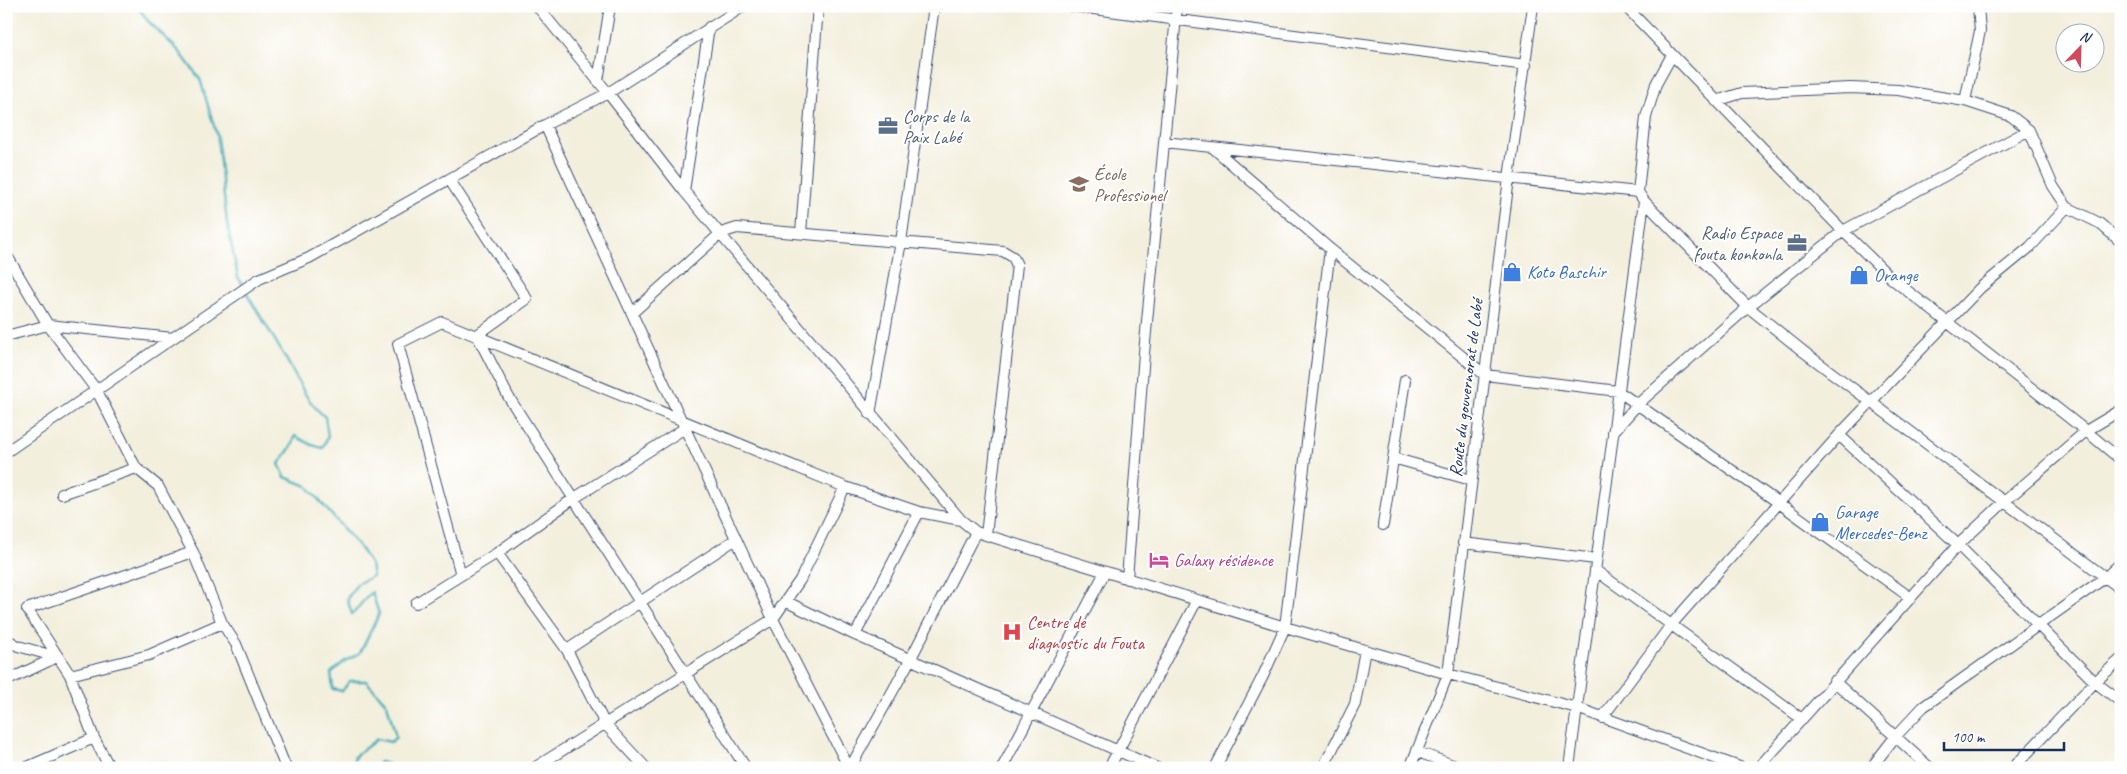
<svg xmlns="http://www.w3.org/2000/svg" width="2127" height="774" font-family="Caveat,sans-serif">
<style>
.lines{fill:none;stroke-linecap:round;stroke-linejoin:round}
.stream{stroke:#3babb8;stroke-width:2.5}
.minor-casing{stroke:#3b4c71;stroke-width:12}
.minor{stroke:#fff;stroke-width:10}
.labels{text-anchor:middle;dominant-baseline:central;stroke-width:4;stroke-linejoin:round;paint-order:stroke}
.service-label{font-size:18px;fill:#4e5e75;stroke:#fff;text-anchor:start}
.education-label{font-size:18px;fill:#785e54;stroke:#fff;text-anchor:start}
.shop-label{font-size:18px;fill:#366cbe;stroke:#fff;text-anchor:start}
.street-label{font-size:18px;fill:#1b2f5e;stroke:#fff}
.hotel-label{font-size:18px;fill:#b23c85;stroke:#fff;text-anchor:start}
.health-label{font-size:18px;fill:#be3a42;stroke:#fff;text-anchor:start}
</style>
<rect width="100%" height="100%" fill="#fff"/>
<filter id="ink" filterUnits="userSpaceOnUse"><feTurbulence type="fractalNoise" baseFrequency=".02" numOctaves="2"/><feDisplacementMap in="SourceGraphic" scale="10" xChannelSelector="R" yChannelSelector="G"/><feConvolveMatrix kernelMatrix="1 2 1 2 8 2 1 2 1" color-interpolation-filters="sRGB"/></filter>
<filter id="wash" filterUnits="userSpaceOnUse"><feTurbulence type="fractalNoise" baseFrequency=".0096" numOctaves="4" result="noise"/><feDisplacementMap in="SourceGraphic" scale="20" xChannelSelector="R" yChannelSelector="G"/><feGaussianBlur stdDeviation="1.12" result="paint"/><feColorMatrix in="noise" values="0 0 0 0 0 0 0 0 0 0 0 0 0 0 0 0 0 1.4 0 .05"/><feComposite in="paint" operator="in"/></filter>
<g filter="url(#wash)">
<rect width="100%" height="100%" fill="#f3efdd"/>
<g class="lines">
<path class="stream" d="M137,6L148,21L179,51L200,79L217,136L227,223L238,277L243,286
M245,291C259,314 273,336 286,359C299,381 304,399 325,417L328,436L323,448L312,445L295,436L293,444L279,464L285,477L307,486L360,548L371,565L373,576L357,584L347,599L352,614C360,608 363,598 372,592L379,614L360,653L345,661L331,673L333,689L342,691L350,681H366L387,704L396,737L391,742L377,739L355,756L352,768
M375,768L380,762L390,765V768"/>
</g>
</g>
<g filter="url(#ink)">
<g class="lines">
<defs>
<path id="minor" d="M416,6H417
M537,6L608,93L684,191L961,520L976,532L1285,627L1448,674L1577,708L1742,768
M1071,6L1526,65
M1625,6L1843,231L1891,278L2086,431L2121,460
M1672,55L1656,84L1646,117L1638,192L1644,201L1748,307L1804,352L2121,589
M598,81L610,6
M1716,101L1742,93L1850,88L1898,90L1965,101L2011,116L2029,130L2053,186L2067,207L2099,223L2121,242
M1965,101L1980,31L1978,6
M545,125L773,619L849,768
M1164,142L1638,192
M1212,147L1330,249L1485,375L1618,391L1779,503L1911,598
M449,179L527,299L477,335L508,396L746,768
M684,191L709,27
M801,233L818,6
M6,254L48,325L97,391L136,468L158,486L193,552L222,623L236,644L286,768
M632,313L721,233L737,228L1003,251L1013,257L1017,265L986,535
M6,336L48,325L173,338
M870,414L901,242L934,6
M1613,432L1638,404L1748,307L1843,231L2029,130
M1839,435L1958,545L2095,682L2121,702
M6,452L259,279L309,258L545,125L608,93L744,6
M1393,458L1471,480
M62,494L136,468
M1383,525L1405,380
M1463,543L1596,559
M497,553L567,650L605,724L646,768
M1595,570L1802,719
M461,575L398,344L442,322L845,487L919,512L961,520
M1127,579L1144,353L1177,6
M787,602L855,635L1157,768
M416,603L497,553L573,499L685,428
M855,635L919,512
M6,639L18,646L57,657
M567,650L736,539
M70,675L149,655L222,623
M6,681L57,657
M1834,681L1930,768
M1602,718L1671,625L1839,435L1980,288L2030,247L2067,207
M1418,752L1461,768
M25,768L94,738
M110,768L94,738L70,675L27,609L193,552
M534,768L773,619L800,580L845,487
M850,768L910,660L976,532
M1002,768L1105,572
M1109,768L1197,600
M1215,768L1263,676L1285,627L1330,249
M1323,768L1355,704L1365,650
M1410,768L1448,674L1509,178L1533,6
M1569,768L1644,201
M1758,768L1958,545L2004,502L2086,431L2121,410
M1871,768L1895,737L1923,707L2106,577L2121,563
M2013,768L2095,682L2121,659"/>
</defs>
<use href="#minor" class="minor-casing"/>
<use href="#minor" class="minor"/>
</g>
</g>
<defs>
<symbol id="office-bare" viewBox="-9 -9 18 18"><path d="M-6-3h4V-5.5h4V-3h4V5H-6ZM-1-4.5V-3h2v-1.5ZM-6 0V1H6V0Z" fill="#5c6f8a" stroke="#fff" stroke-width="2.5" paint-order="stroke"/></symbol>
<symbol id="school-bare" viewBox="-9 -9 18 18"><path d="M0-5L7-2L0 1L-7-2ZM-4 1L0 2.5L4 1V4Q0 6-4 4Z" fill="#8d6e63" stroke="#fff" stroke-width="2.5" paint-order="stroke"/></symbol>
<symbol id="shop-bare" viewBox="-9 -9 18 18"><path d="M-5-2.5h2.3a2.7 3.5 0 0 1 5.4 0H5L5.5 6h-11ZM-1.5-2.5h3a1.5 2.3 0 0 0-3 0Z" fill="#3f7fe0" stroke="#fff" stroke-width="2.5" paint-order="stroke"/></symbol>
<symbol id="hotel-bare" viewBox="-9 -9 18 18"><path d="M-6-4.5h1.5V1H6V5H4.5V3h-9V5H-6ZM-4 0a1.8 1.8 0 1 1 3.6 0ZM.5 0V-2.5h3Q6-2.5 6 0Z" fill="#d1479c" stroke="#fff" stroke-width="2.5" paint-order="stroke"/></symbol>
<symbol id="hospital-bare" viewBox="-9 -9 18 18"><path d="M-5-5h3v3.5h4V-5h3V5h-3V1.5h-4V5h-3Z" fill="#e0444e" stroke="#fff" stroke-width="2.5" paint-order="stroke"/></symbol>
</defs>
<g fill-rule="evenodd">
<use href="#office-bare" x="874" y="112" width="28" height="28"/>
<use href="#school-bare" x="1065" y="170" width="28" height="28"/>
<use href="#office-bare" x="1783" y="229" width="28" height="28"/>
<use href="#shop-bare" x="1498" y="258" width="28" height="28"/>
<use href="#shop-bare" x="1845" y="261" width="28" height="28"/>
<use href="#shop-bare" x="1806" y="508" width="28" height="28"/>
<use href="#hotel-bare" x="1145" y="546" width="28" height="28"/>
<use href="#hospital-bare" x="998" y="618" width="28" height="28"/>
</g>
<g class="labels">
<g class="service-label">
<text x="903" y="116">Corps de la<tspan x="903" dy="21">Paix Labé</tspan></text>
<text x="1782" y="233" text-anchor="end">Radio Espace<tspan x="1782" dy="21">fouta konkonla</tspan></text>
</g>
<g class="education-label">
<text x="1094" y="174">École<tspan x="1094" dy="21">Professionel</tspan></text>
</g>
<g class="shop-label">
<text x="1527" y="272">Koto Baschir</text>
<text x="1874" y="275">Orange</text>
<text x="1835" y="512">Garage<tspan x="1835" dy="21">Mercedes-Benz</tspan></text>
</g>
<g class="street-label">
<text transform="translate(1466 388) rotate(-83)">Route du gouvernorat de Labé</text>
</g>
<g class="hotel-label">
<text x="1174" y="560">Galaxy résidence</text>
</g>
<g class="health-label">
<text x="1027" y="622">Centre de<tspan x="1027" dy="21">diagnostic du Fouta</tspan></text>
</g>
</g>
<rect width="2127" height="774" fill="none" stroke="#fff" stroke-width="25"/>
<g transform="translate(2080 48) rotate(23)"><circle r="24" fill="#ffffff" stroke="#a4acbf"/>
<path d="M0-4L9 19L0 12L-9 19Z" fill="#d1495b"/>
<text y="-8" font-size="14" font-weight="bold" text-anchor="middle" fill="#1b2f5e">N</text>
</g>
<path d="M1944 742v8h120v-8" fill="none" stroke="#1b2f5e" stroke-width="2.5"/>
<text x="1952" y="742" font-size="15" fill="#1b2f5e" stroke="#ffffff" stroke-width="4" paint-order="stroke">100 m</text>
</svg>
